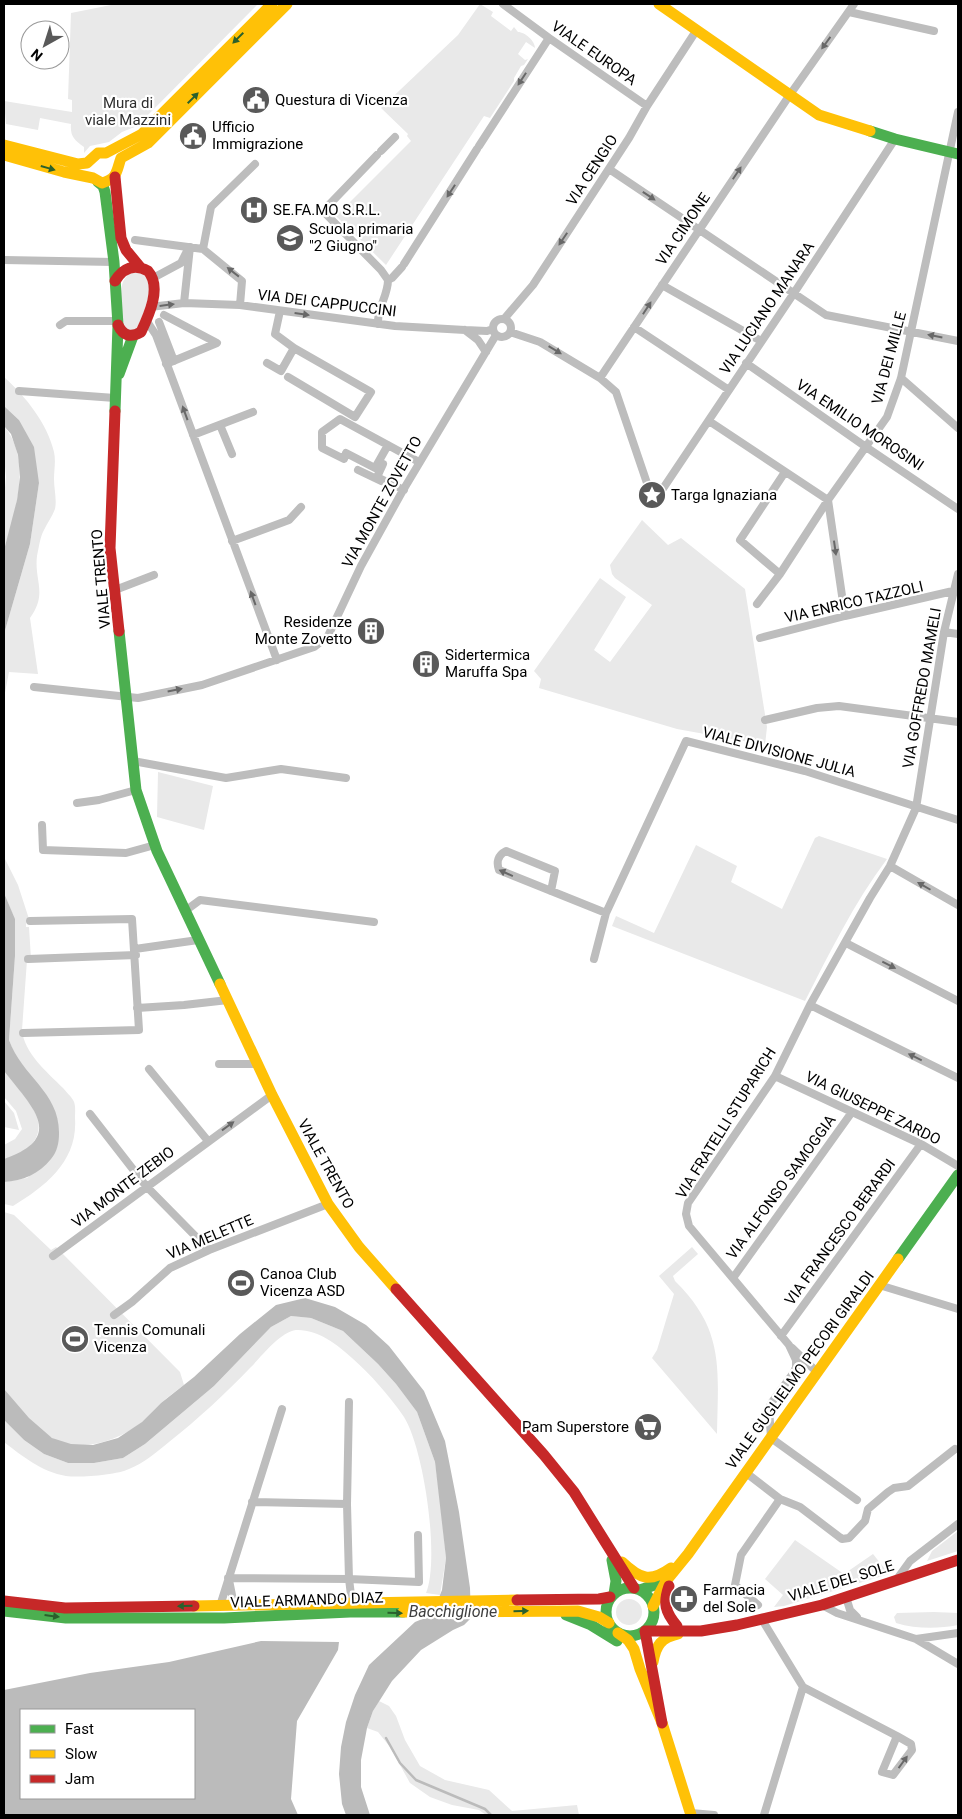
<svg xmlns="http://www.w3.org/2000/svg" width="962" height="1819" font-family="Roboto,sans-serif">
<style>
.green{fill:#e9e9e9}
.water{fill:#bbb;fill-rule:evenodd}
.lines{fill:none;stroke-linecap:round;stroke-linejoin:round}
.stream{stroke:#bbb;stroke-width:2.5}
.street{stroke:#bdbdbd;stroke-width:8}
.fast{stroke:#4caf50;stroke-width:11}
.slow{stroke:#ffc107;stroke-width:11}
.jam{stroke:#c62828;stroke-width:11}
.oneway{fill:#2a602c}
.oneway2{fill:#686868}
.labels{text-anchor:middle;dominant-baseline:central;stroke-width:4.5;stroke-linejoin:round;paint-order:stroke}
.street-label{font-size:15px;fill:#000;stroke:#fff}
.poi-label{font-size:15px;fill:#000;stroke:#fff;text-anchor:start}
.park-label{font-size:15px;fill:#2e2e2e;stroke:#fff}
.water-label{font-size:16px;font-style:italic;fill:#3f3f3f;stroke:#fff}
</style>
<rect width="100%" height="100%" fill="#fff"/>
<path class="green" d="M116,4H258L137,126L122,132L109,142L90,146L84,153V147C74,140 70,136 71,124L40,118L38,130L6,124L4,101L72,112V100L68,99L71,13Z
M480,4L493,12L491,16L511,31L514,27L518,32C525,32 535,41 535,48L526,42L518,54L525,60L528,59L524,65L521,66L514,78V81L490,118L484,116L386,265L336,216L411,141L407,136L408,134L381,108L458,35Z
M134,270C163,278 143,313 136,331H126C121,323 119,291 123,282C125,277 130,273 134,270Z
M4,377C26,397 47,423 54,452C56,461 54,470 54,479C54,489 57,500 55,509C52,517 47,523 44,530C40,537 39,547 37,556C34,581 48,593 30,618L38,674L9,672L4,698V634L30,544L39,483L19,420L4,406Z
M4,426C33,461 15,512 4,550V499L6,477L4,456Z
M642,520L668,545L681,538L745,589L767,727L765,745L677,729L539,688L541,679L534,671L600,578L626,597L594,650L610,662L652,605L615,578L612,574L610,565Z
M158,772L213,786L204,830L157,817Z
M819,836L887,859C854,903 830,952 805,1001L612,926L616,916L654,933L696,845L737,866L731,882L782,909L815,838Z
M4,857L18,885L29,919H26V927H29L31,959L27,960L22,1030C24,1053 47,1072 63,1088C66,1092 70,1095 73,1100C76,1104 75,1113 75,1118C78,1161 46,1186 13,1206L4,1204V1182L27,1178L54,1154L24,1067L14,1053L9,1040L15,956V920L4,893Z
M4,1071C21,1094 58,1123 26,1150C20,1155 11,1157 4,1159V1145L15,1139L22,1129L16,1111L4,1097Z
M4,1101L14,1113L19,1130L4,1127Z
M4,1212L14,1215L51,1250L56,1247L180,1372L184,1385C176,1391 167,1397 160,1404C153,1410 148,1417 141,1423C117,1441 80,1454 52,1438C36,1430 14,1404 4,1389Z
M692,1247L698,1254L673,1276L675,1281C725,1330 718,1369 717,1434L652,1358L657,1350L674,1294L659,1276Z
M291,1316L311,1318L343,1331L378,1364L396,1384L417,1412L435,1462L440,1499L446,1558L440,1595L426,1593C440,1559 424,1449 404,1417C389,1395 371,1375 352,1358C337,1344 317,1329 296,1330C280,1332 261,1357 250,1368C225,1394 198,1419 169,1442C157,1452 144,1463 129,1469C117,1475 79,1478 66,1476C42,1472 22,1456 4,1442V1420L24,1440L44,1454L68,1463H94L123,1458L145,1444L214,1386L271,1327Z
M958,1531V1551L927,1561L932,1551Z
M795,1540L844,1574L873,1554L889,1574L784,1606L774,1607L783,1595L765,1579Z
M616 1612a13 13 0 1 1 26 0a13 13 0 1 1-26 0Z
M934,1612L958,1613V1625C938,1629 916,1629 896,1623L894,1617L897,1613Z
M379,1701L389,1706L396,1716L405,1740L420,1766L445,1780L489,1790L512,1811L577,1805L579,1815H486L479,1810L452,1805L430,1797L410,1783L390,1747L378,1732L367,1728L373,1711Z"/>
<path class="water" d="M4,406L19,420L34,447L39,483L30,544L4,634V550L17,500L20,477L18,455L11,434L4,426Z
M4,893L15,919V956L9,1040C22,1077 60,1092 59,1134C59,1143 57,1152 51,1159C39,1174 23,1181 4,1182V1159C68,1137 30,1105 4,1071Z
M305,1298L335,1307L366,1325L389,1346L424,1391L445,1441L459,1512L470,1588L471,1618L464,1625L453,1630L421,1650L392,1681L373,1711L367,1728L361,1760V1787L370,1815H346L342,1804L339,1774L341,1747L346,1722L355,1695L369,1665L415,1622L432,1615L442,1590L446,1558L435,1462L417,1412L396,1384L378,1364L343,1331L311,1318L291,1316L271,1327L214,1386L145,1444L123,1458L94,1463H68L44,1454L24,1440L4,1420V1389L29,1418L52,1438L71,1444L93,1445L118,1438L142,1422L161,1403L194,1377L240,1334L276,1305Z
M261,1641L339,1642L338,1650L297,1721L291,1799L298,1815H4V1690L90,1673L169,1662ZM21,1710H194V1798H21Z"/>
<g class="lines">
<path class="stream" d="M386,1738L400,1763L416,1780L485,1809L491,1815"/>
<path class="street" d="M503,4L549,38L647,106
M849,12L934,31
M479,146L549,38
M381,151L395,137
M377,155L323,211L381,270L388,280
M609,169L826,315L958,341
M135,240L203,249L242,281L240,305
M203,249L211,207L255,164
M4,260L114,262
M404,264L477,149
M153,278L181,263L187,251
M388,280L392,278L402,267
M662,285L761,341
M184,303L190,247
M150,307L184,303L240,305L395,326L465,330L487,331L493,329
M164,315L217,343L166,364
M493 328a9 9 0 1 1 18 0a9 9 0 1 1-18 0Z
M504,319L533,285L629,138L647,106L696,31
M146,320L156,335L277,660
M159,322L174,361
M378,324C377,308 388,296 388,280
M60,325L66,321H118
M634,327L729,390
M465,330L478,340L486,352
M510,332L540,342L600,378L616,392L649,489L655,493H660L794,293L895,139
M267,363L281,371L294,348L275,334L280,311
M746,363L866,447L958,509
M288,377L355,417L371,392L294,348
M600,378L789,96L854,4
M901,378L958,428
M19,391L115,398
M709,421L828,500
M220,425L232,454
M193,435L253,412
M388,445L375,468L346,453L344,459L322,448V432L340,419L419,462
M383,464L377,477L404,490
M358,470L381,481
M828,500L845,616
M232,541L289,520L301,507
M780,574L740,540L785,472
M115,590L154,575
M757,604L780,574L828,500L887,417L901,378L958,112
M944,632L958,634
M760,638L845,616L953,591
M34,687L138,698L202,685L314,647L328,636L361,566L402,492L496,335
M765,720L817,708L839,706L958,722
M133,761L226,778L281,769L346,778
M77,803L99,800L136,790
M42,825L43,850L126,853L155,845
M890,866L958,905
M551,891L555,871L506,851C498,855 496,862 499,870L606,913L686,741L805,771L958,820
M185,911L200,900L374,922
M846,943L958,1001
M135,949L198,940
M28,959L136,955
M594,959L606,913
M810,1005L958,1078
M137,1008L184,1005L228,1000
M23,1033L139,1030L132,919L30,921
M219,1064H258
M149,1069L208,1141
M775,1076L921,1144L958,1166
M90,1114L146,1186L209,1250
M53,1256L272,1095
M733,1278L852,1112
M879,1285L958,1309
M114,1315L132,1302L170,1268L209,1250L328,1204
M781,1336L921,1144
M792,1348L818,1373
M745,1472L780,1499L800,1507L842,1539L849,1538L865,1521L868,1509L888,1492L894,1488L908,1486L955,1449
M857,1500L771,1438L769,1408L772,1402L794,1372L796,1367V1360L789,1345L689,1226L686,1214L688,1203L775,1076L810,1005L870,898L890,866L916,808L944,632L958,574
M347,1504L349,1402
M228,1578L349,1579L347,1504L252,1502
M897,1579L910,1561L958,1524
M229,1580L234,1605
M846,1597L850,1610L857,1617
M352,1603L349,1579L419,1582L418,1535
M758,1605L735,1585L741,1555L780,1499
M822,1605L837,1613L916,1639L958,1664
M220,1606L282,1409
M761,1618L803,1687L897,1736L911,1744L912,1750L893,1775L882,1772L897,1736
M916,1639L958,1633
M691,1813L714,1815
M764,1815L803,1687"/>
<path class="fast" d="M870,131L895,139L958,154
M98,182L103,186L105,192L114,262L118,325L115,411
M119,374L133,336
M119,631L136,790L157,851L220,984
M898,1259L958,1175
M612,1560L616,1581L614,1594
M606 1612a24 24 0 1 1 48 0a24 24 0 1 1-48 0Z
M640,1590L666,1581
M4,1611L66,1618H224L350,1612H403
M566,1615L591,1625L617,1641"/>
<path class="slow" d="M659,4L819,115L870,131
M4,145L78,164L87,163L98,153H106L142,134L272,4
M4,155L64,172L93,178L102,183C118,178 116,172 121,158L148,143L287,4
M220,984L272,1095L328,1204L359,1247L396,1289
M622,1562C640,1579 650,1583 671,1568
M194,1606L517,1600
M653,1606L666,1581L688,1554L898,1259
M403,1612L578,1611L599,1617L609,1623
M618,1633L628,1640L634,1649L640,1669L662,1723L691,1815
M653,1662C656,1645 661,1638 678,1634"/>
<path class="jam" d="M115,177L121,238L126,250L140,267
M115,281C123,268 134,263 148,271C162,287 149,315 141,332C131,338 123,336 118,325
M115,411L110,548L119,631
M396,1289L544,1455L574,1492L634,1588
M669,1586C663,1603 665,1612 677,1626
M517,1600L599,1599L610,1597
M4,1601L65,1608L194,1606
M662,1723L645,1631H701L737,1625L822,1605L958,1560"/>
</g>
<defs><path id="oneway-solid" d="M-6-.8H1V-3.2L6.5 0L1 3.2V.8H-6Z" transform="scale(1.25)"/></defs>
<g class="oneway">
<use href="#oneway-solid" transform="translate(238 38) rotate(135)"/>
<use href="#oneway-solid" transform="translate(193 98) rotate(-45)"/>
<use href="#oneway-solid" transform="translate(48 168) rotate(16)"/>
<use href="#oneway-solid" transform="translate(185 1606) rotate(179)"/>
<use href="#oneway-solid" transform="translate(521 1611) rotate(-1)"/>
<use href="#oneway-solid" transform="translate(395 1613) rotate(1)"/>
<use href="#oneway-solid" transform="translate(52 1616) rotate(7)"/>
</g>
<g class="oneway2">
<use href="#oneway-solid" transform="translate(826 43) rotate(126)"/>
<use href="#oneway-solid" transform="translate(522 79) rotate(123)"/>
<use href="#oneway-solid" transform="translate(737 173) rotate(-56)"/>
<use href="#oneway-solid" transform="translate(451 191) rotate(123)"/>
<use href="#oneway-solid" transform="translate(649 196) rotate(34)"/>
<use href="#oneway-solid" transform="translate(563 239) rotate(124)"/>
<use href="#oneway-solid" transform="translate(233 272) rotate(-142)"/>
<use href="#oneway-solid" transform="translate(167 305) rotate(-7)"/>
<use href="#oneway-solid" transform="translate(647 308) rotate(-57)"/>
<use href="#oneway-solid" transform="translate(302 314) rotate(8)"/>
<use href="#oneway-solid" transform="translate(935 336) rotate(-169)"/>
<use href="#oneway-solid" transform="translate(555 350) rotate(31)"/>
<use href="#oneway-solid" transform="translate(185 413) rotate(-110)"/>
<use href="#oneway-solid" transform="translate(835 548) rotate(82)"/>
<use href="#oneway-solid" transform="translate(253 598) rotate(-110)"/>
<use href="#oneway-solid" transform="translate(175 690) rotate(-11)"/>
<use href="#oneway-solid" transform="translate(506 873) rotate(-156)"/>
<use href="#oneway-solid" transform="translate(924 886) rotate(-150)"/>
<use href="#oneway-solid" transform="translate(889 965) rotate(27)"/>
<use href="#oneway-solid" transform="translate(915 1057) rotate(-154)"/>
<use href="#oneway-solid" transform="translate(228 1126) rotate(-36)"/>
<use href="#oneway-solid" transform="translate(903 1762) rotate(-54)"/>
</g>
<defs>
<symbol id="civic-disc" viewBox="-11 -11 22 22"><circle r="9.5" fill="#595959" stroke="#fff"/><path d="M-.6-6.5H3V-4.5H.6V-3L4-1V1h2V6H-6V1h2V-1L-.6-3ZM-1.2 2.5V6h2.4V2.5Z" fill="#fff"/></symbol>
<symbol id="hospital-disc" viewBox="-11 -11 22 22"><circle r="9.5" fill="#595959" stroke="#fff"/><path d="M-5-5h3v3.5h4V-5h3V5h-3V1.5h-4V5h-3Z" fill="#fff"/></symbol>
<symbol id="school-disc" viewBox="-11 -11 22 22"><circle r="9.5" fill="#595959" stroke="#fff"/><path d="M0-5L7-2L0 1L-7-2ZM-4 1L0 2.5L4 1V4Q0 6-4 4Z" fill="#fff"/></symbol>
<symbol id="sight-disc" viewBox="-11 -11 22 22"><circle r="9.5" fill="#595959" stroke="#fff"/><path d="M0-6L1.8-2.2L6-1.7L2.9 1.2L3.7 5.4L0 3.3L-3.7 5.4L-2.9 1.2L-6-1.7L-1.8-2.2Z" fill="#fff"/></symbol>
<symbol id="building-disc" viewBox="-11 -11 22 22"><circle r="9.5" fill="#595959" stroke="#fff"/><path d="M-4-6H4V6H1V3H-1V6H-4ZM-2.5-4.3h1.7v1.8h-1.7ZM.8-4.3h1.7v1.8H.8ZM-2.5-1h1.7V.8h-1.7ZM.8-1h1.7V.8H.8Z" fill="#fff"/></symbol>
<symbol id="stadium-disc" viewBox="-11 -11 22 22"><circle r="9.5" fill="#595959" stroke="#fff"/><path d="M0-5a6.5 5 0 1 0 0 10a6.5 5 0 1 0 0-10ZM-3.5-1.8h7v3.6h-7Z" fill="#fff"/></symbol>
<symbol id="supermarket-disc" viewBox="-11 -11 22 22"><circle r="9.5" fill="#595959" stroke="#fff"/><path d="M-6-5.5h2.5l.6 2H6L4.5 2H-2.5L-4.4-4H-6ZM-1.5 3.2a1.3 1.3 0 1 0 .1 0ZM3 3.2a1.3 1.3 0 1 0 .1 0Z" fill="#fff"/></symbol>
<symbol id="pharmacy-disc" viewBox="-11 -11 22 22"><circle r="9.5" fill="#595959" stroke="#fff"/><path d="M-2-6h4v4h4v4h-4v4h-4v-4h-4v-4h4Z" fill="#fff"/></symbol>
</defs>
<g fill-rule="evenodd">
<use href="#civic-disc" x="240" y="84" width="32" height="32"/>
<use href="#civic-disc" x="177" y="120" width="32" height="32"/>
<use href="#hospital-disc" x="238" y="194" width="32" height="32"/>
<use href="#school-disc" x="274" y="222" width="32" height="32"/>
<use href="#sight-disc" x="636" y="479" width="32" height="32"/>
<use href="#building-disc" x="355" y="615" width="32" height="32"/>
<use href="#building-disc" x="410" y="648" width="32" height="32"/>
<use href="#stadium-disc" x="225" y="1267" width="32" height="32"/>
<use href="#stadium-disc" x="59" y="1323" width="32" height="32"/>
<use href="#supermarket-disc" x="632" y="1411" width="32" height="32"/>
<use href="#pharmacy-disc" x="668" y="1583" width="32" height="32"/>
</g>
<g class="labels">
<g class="street-label">
<text transform="translate(594 53) rotate(35)">VIALE EUROPA</text>
<text transform="translate(592 170) rotate(-57)">VIA CENGIO</text>
<text transform="translate(683 229) rotate(-56)">VIA CIMONE</text>
<text transform="translate(327 303) rotate(7)">VIA DEI CAPPUCCINI</text>
<text transform="translate(767 308) rotate(-56)">VIA LUCIANO MANARA</text>
<text transform="translate(889 358) rotate(-75)">VIA DEI MILLE</text>
<text transform="translate(860 425) rotate(34)">VIA EMILIO MOROSINI</text>
<text transform="translate(382 502) rotate(-61)">VIA MONTE ZOVETTO</text>
<text transform="translate(101 579) rotate(-95)">VIALE TRENTO</text>
<text transform="translate(854 602) rotate(-13)">VIA ENRICO TAZZOLI</text>
<text transform="translate(922 688) rotate(-80)">VIA GOFFREDO MAMELI</text>
<text transform="translate(779 752) rotate(15)">VIALE DIVISIONE JULIA</text>
<text transform="translate(873 1108) rotate(26)">VIA GIUSEPPE ZARDO</text>
<text transform="translate(726 1123) rotate(-58)">VIA FRATELLI STUPARICH</text>
<text transform="translate(326 1164) rotate(61)">VIALE TRENTO</text>
<text transform="translate(123 1187) rotate(-37)">VIA MONTE ZEBIO</text>
<text transform="translate(781 1187) rotate(-54)">VIA ALFONSO SAMOGGIA</text>
<text transform="translate(840 1232) rotate(-54)">VIA FRANCESCO BERARDI</text>
<text transform="translate(210 1237) rotate(-23)">VIA MELETTE</text>
<text transform="translate(800 1370) rotate(-54)">VIALE GUGLIELMO PECORI GIRALDI</text>
<text transform="translate(841 1581) rotate(-17)">VIALE DEL SOLE</text>
<text transform="translate(307 1600) rotate(-2)">VIALE ARMANDO DIAZ</text>
</g>
<g class="poi-label">
<text x="275" y="100">Questura di Vicenza</text>
<text x="212" y="127">Ufficio<tspan x="212" dy="17">Immigrazione</tspan></text>
<text x="273" y="210">SE.FA.MO S.R.L.</text>
<text x="309" y="229">Scuola primaria<tspan x="309" dy="17">"2 Giugno"</tspan></text>
<text x="671" y="495">Targa Ignaziana</text>
<text x="352" y="622" text-anchor="end">Residenze<tspan x="352" dy="17">Monte Zovetto</tspan></text>
<text x="445" y="655">Sidertermica<tspan x="445" dy="17">Maruffa Spa</tspan></text>
<text x="260" y="1274">Canoa Club<tspan x="260" dy="17">Vicenza ASD</tspan></text>
<text x="94" y="1330">Tennis Comunali<tspan x="94" dy="17">Vicenza</tspan></text>
<text x="629" y="1427" text-anchor="end">Pam Superstore</text>
<text x="703" y="1590">Farmacia<tspan x="703" dy="17">del Sole</tspan></text>
</g>
<g class="park-label">
<text x="128" y="103">Mura di<tspan x="128" dy="17">viale Mazzini</tspan></text>
</g>
<g class="water-label">
<text x="453" y="1611">Bacchiglione</text>
</g>
</g>
<rect width="962" height="1819" fill="none" stroke="#000000" stroke-width="10"/>
<rect x="20" y="1709" width="175" height="90" fill="#ffffff" stroke="#999999"/>
<rect x="30" y="1725" width="25" height="8" fill="#4caf50" stroke="#999999"/>
<text x="65" y="1734" font-size="15" fill="#000000">Fast</text>
<rect x="30" y="1750" width="25" height="8" fill="#ffc107" stroke="#999999"/>
<text x="65" y="1759" font-size="15" fill="#000000">Slow</text>
<rect x="30" y="1775" width="25" height="8" fill="#c62828" stroke="#999999"/>
<text x="65" y="1784" font-size="15" fill="#000000">Jam</text>
<g transform="translate(45 45) rotate(219)"><circle r="24" fill="#ffffff" stroke="#999999"/>
<path d="M0-4L9 19L0 12L-9 19Z" fill="#595959"/>
<text y="-8" font-size="14" font-weight="bold" text-anchor="middle" fill="#000000">N</text>
</g>
</svg>
